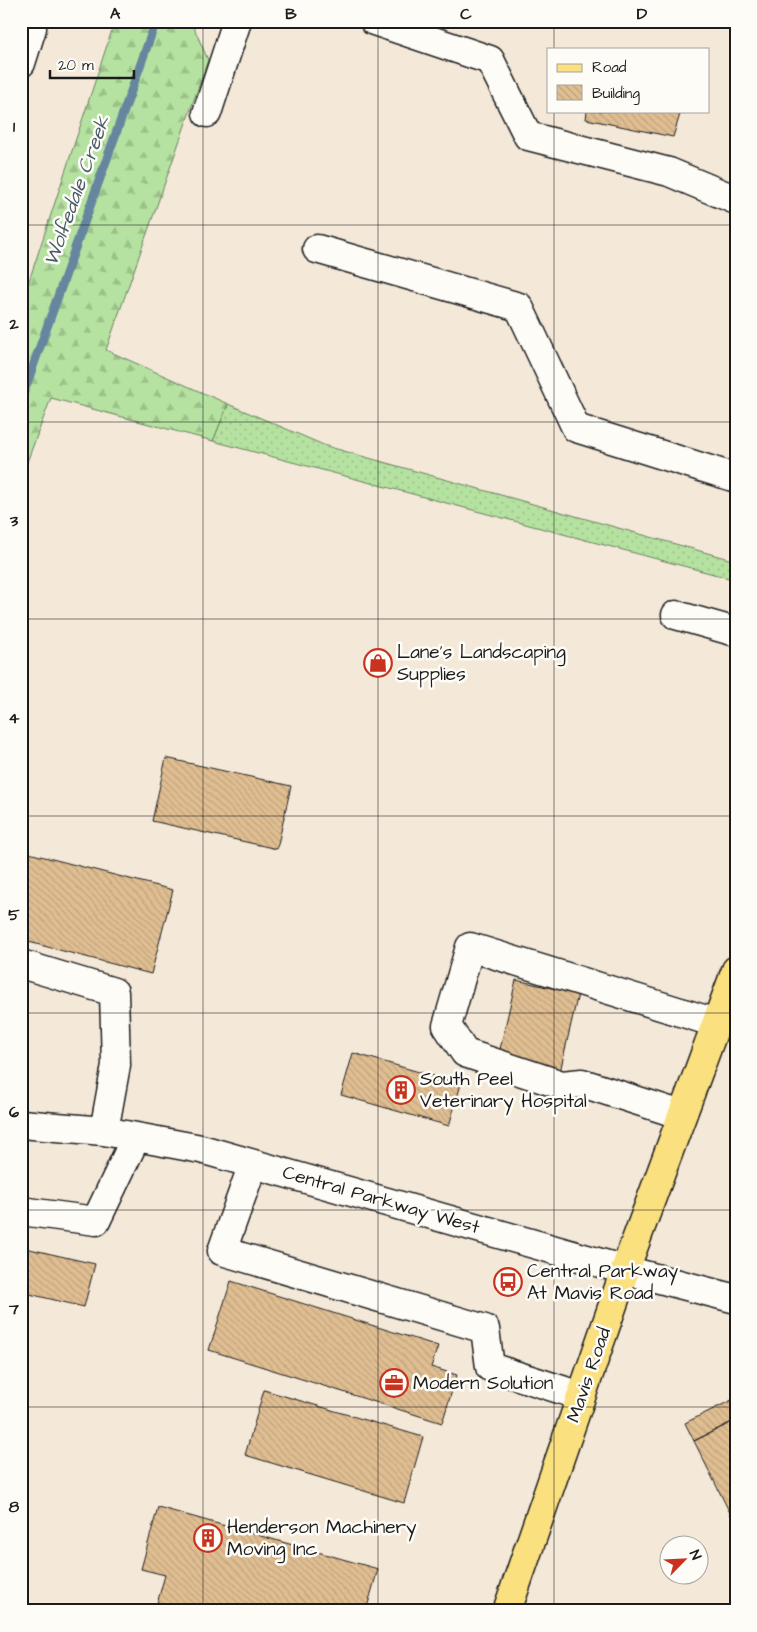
<svg xmlns="http://www.w3.org/2000/svg" width="757" height="1632" font-family="'Architects Daughter',sans-serif">
<style>
.grass{fill:url(#grass-dots);stroke:#687f5e}
.forest{fill:url(#forest-firs);stroke:#687f5e}
.lines{fill:none;stroke-linecap:round;stroke-linejoin:round}
.stream{stroke:#66869f;stroke-width:9}
.building{fill:url(#building-back-hatch);stroke:#1c1c1c}
.minor-casing{stroke:#1c1c1c;stroke-width:31}
.major-casing{stroke:#1c1c1c;stroke-width:31}
.minor{stroke:#fdfcf7;stroke-width:28}
.major{stroke:#fbe080;stroke-width:28}
.grid{fill:none;stroke:#1c1c1c;stroke-width:1;stroke-opacity:0.55}
.labels{text-anchor:middle;dominant-baseline:central;stroke-width:5;stroke-linejoin:round;paint-order:stroke}
.poi-label{font-size:19px;fill:#1c1c1c;stroke:#fdfcf7;text-anchor:start}
.street-label{font-size:19px;fill:#1c1c1c;stroke:#fdfcf7}
.water-label{font-size:20px;font-style:italic;fill:#475a68;stroke:#fdfcf7}
.neatline{fill:none;stroke:#1c1c1c;stroke-width:2}
.grid-label{font-size:16px;text-anchor:middle;font-weight:bold;fill:#1c1c1c}
</style>
<defs>
<pattern id="grass-dots" width="8" height="8" patternUnits="userSpaceOnUse" patternTransform="scale(1.25)"><rect width="8" height="8" fill="#b5e2a0"/><path d="M2 2h.1M6 6h.1" fill="none" stroke="#9bc189" stroke-width="1.8" stroke-linecap="round"/></pattern>
<pattern id="forest-firs" width="22" height="20" patternUnits="userSpaceOnUse" patternTransform="scale(1.25)"><rect width="22" height="20" fill="#b5e2a0"/><path d="M5 1l3.5 6h-7zM16 11l3.5 6h-7z" fill="#9bc189"/></pattern>
<pattern id="building-back-hatch" width="6" height="6" patternUnits="userSpaceOnUse" patternTransform="scale(1.25)"><rect width="6" height="6" fill="#e0be92"/><path d="M-1 5l2 2M0 0l6 6M5-1l2 2" fill="none" stroke="#c0a37d"/></pattern>
</defs>
<rect width="100%" height="100%" fill="#f4e9d9"/>
<filter id="ink" filterUnits="userSpaceOnUse"><feTurbulence type="fractalNoise" baseFrequency=".02" numOctaves="2"/><feDisplacementMap in="SourceGraphic" scale="10" xChannelSelector="R" yChannelSelector="G"/><feConvolveMatrix kernelMatrix="1 2 1 2 8 2 1 2 1" color-interpolation-filters="sRGB"/></filter>
<g filter="url(#ink)">
<path class="grass" d="M228,404L326,446L736,561V580L213,441Z"/>
<path class="forest" d="M115,21H191L208,60L106,350L228,404L213,441L51,398L21,478V305Z"/>
<g class="lines">
<path class="stream" d="M21,400L156,21"/>
</g>
<path class="building" d="M587,111H681L673,137L586,119Z
M166,758L291,786L277,849L152,821Z
M21,851L173,890L151,974L21,940Z
M516,980L578,994L559,1076L497,1062Z
M353,1053L461,1084L449,1126L341,1095Z
M21,1247L95,1264L84,1307L21,1292Z
M231,1281L438,1346L431,1367L457,1375L442,1423L209,1350Z
M264,1390L423,1437L404,1503L245,1455Z
M736,1398V1420L694,1441L685,1423Z
M736,1420V1525L694,1441Z
M158,1507L378,1569L366,1611H155L165,1575L141,1569Z"/>
<g class="lines">
<defs>
<path id="minor" d="M374,21L490,60L528,136L669,172L736,200
M21,25L32,28L21,63
M207,113L237,21
M317,249L519,307L576,428L736,478
M676,615L736,632
M21,964L114,992L116,1065L104,1131
M682,1115L582,1083L562,1085L465,1053L447,1026L470,947L716,1023
M21,1124L104,1131L201,1149L625,1270L736,1299
M253,1164L222,1251L485,1329L490,1367L581,1396
M21,1211L96,1221L136,1137"/>
<path id="major" d="M507,1611L625,1270L736,970"/>
</defs>
<use href="#minor" class="minor-casing"/>
<use href="#major" class="major-casing"/>
<use href="#minor" class="minor"/>
<use href="#major" class="major"/>
</g>
</g>
<path class="grid" d="M203,21V1611M378,21V1611M554,21V49M554,111V1611M21,225H736M21,422H736M21,619H736M21,816H736M21,1013H736M21,1210H736M21,1407H736"/>
<defs>
<symbol id="shop-ring" viewBox="-11 -11 22 22"><circle r="9.5" fill="#fdfcf7" stroke="#c8321e" stroke-width="1.5"/><path d="M-5-2.5h2.3a2.7 3.5 0 0 1 5.4 0H5L5.5 6h-11ZM-1.5-2.5h3a1.5 2.3 0 0 0-3 0Z" fill="#c8321e"/></symbol>
<symbol id="building-ring" viewBox="-11 -11 22 22"><circle r="9.5" fill="#fdfcf7" stroke="#c8321e" stroke-width="1.5"/><path d="M-4-6H4V6H1V3H-1V6H-4ZM-2.5-4.3h1.7v1.8h-1.7ZM.8-4.3h1.7v1.8H.8ZM-2.5-1h1.7V.8h-1.7ZM.8-1h1.7V.8H.8Z" fill="#c8321e"/></symbol>
<symbol id="bus-ring" viewBox="-11 -11 22 22"><circle r="9.5" fill="#fdfcf7" stroke="#c8321e" stroke-width="1.5"/><path d="M-5-6H5V4H4V6H2V4H-2V6H-4V4H-5ZM-3.5-4V0h7V-4ZM-3.5 1.2v1.5H-2V1.2ZM2 1.2v1.5H3.5V1.2Z" fill="#c8321e"/></symbol>
<symbol id="office-ring" viewBox="-11 -11 22 22"><circle r="9.5" fill="#fdfcf7" stroke="#c8321e" stroke-width="1.5"/><path d="M-6-3h4V-5.5h4V-3h4V5H-6ZM-1-4.5V-3h2v-1.5ZM-6 0V1H6V0Z" fill="#c8321e"/></symbol>
</defs>
<g fill-rule="evenodd">
<use href="#shop-ring" x="362" y="647" width="32" height="32"/>
<use href="#building-ring" x="385" y="1074" width="32" height="32"/>
<use href="#bus-ring" x="492" y="1266" width="32" height="32"/>
<use href="#office-ring" x="378" y="1367" width="32" height="32"/>
<use href="#building-ring" x="192" y="1522" width="32" height="32"/>
</g>
<g class="labels">
<g class="poi-label">
<text x="397" y="652">Lane's Landscaping<tspan x="397" dy="22">Supplies</tspan></text>
<text x="420" y="1079">South Peel<tspan x="420" dy="22">Veterinary Hospital</tspan></text>
<text x="527" y="1271">Central Parkway<tspan x="527" dy="22">At Mavis Road</tspan></text>
<text x="413" y="1383">Modern Solution</text>
<text x="227" y="1527">Henderson Machinery<tspan x="227" dy="22">Moving Inc</tspan></text>
</g>
<g class="street-label">
<text transform="translate(381 1200) rotate(16)">Central Parkway West</text>
<text transform="translate(589 1375) rotate(-71)">Mavis Road</text>
</g>
<g class="water-label">
<text transform="translate(77 191) rotate(-70)">Wolfedale Creek</text>
</g>
</g>
<rect width="757" height="1632" fill="none" stroke="#fdfcf7" stroke-width="55"/>
<rect x="547" y="48" width="162" height="65" fill="#fdfcf7" stroke="#a3a29f"/>
<rect x="557" y="64" width="25" height="8" fill="#fbe080" stroke="#a3a29f"/>
<text x="592" y="72" font-size="15" fill="#1c1c1c">Road</text>
<rect x="557" y="85" width="25" height="15" fill="url(#building-back-hatch)" stroke="#a3a29f"/>
<text x="592" y="98" font-size="15" fill="#1c1c1c">Building</text>
<g transform="translate(684 1560) rotate(66)"><circle r="24" fill="#fdfcf7" stroke="#a3a29f"/>
<path d="M0-4L9 19L0 12L-9 19Z" fill="#c8321e"/>
<text y="-8" font-size="14" font-weight="bold" text-anchor="middle" fill="#1c1c1c">N</text>
</g>
<path d="M50 70v8h84v-8" fill="none" stroke="#1c1c1c" stroke-width="2.5"/>
<text x="58" y="70" font-size="15" fill="#1c1c1c" stroke="#fdfcf7" stroke-width="4" paint-order="stroke">20 m</text>
<rect x="28" y="28" width="702" height="1576" class="neatline"/>
<g class="grid-label">
<text x="115" y="19">A</text>
<text x="291" y="19">B</text>
<text x="466" y="19">C</text>
<text x="642" y="19">D</text>
<text x="14" y="132">1</text>
<text x="14" y="329">2</text>
<text x="14" y="526">3</text>
<text x="14" y="723">4</text>
<text x="14" y="920">5</text>
<text x="14" y="1117">6</text>
<text x="14" y="1314">7</text>
<text x="14" y="1512">8</text>
</g>
</svg>
